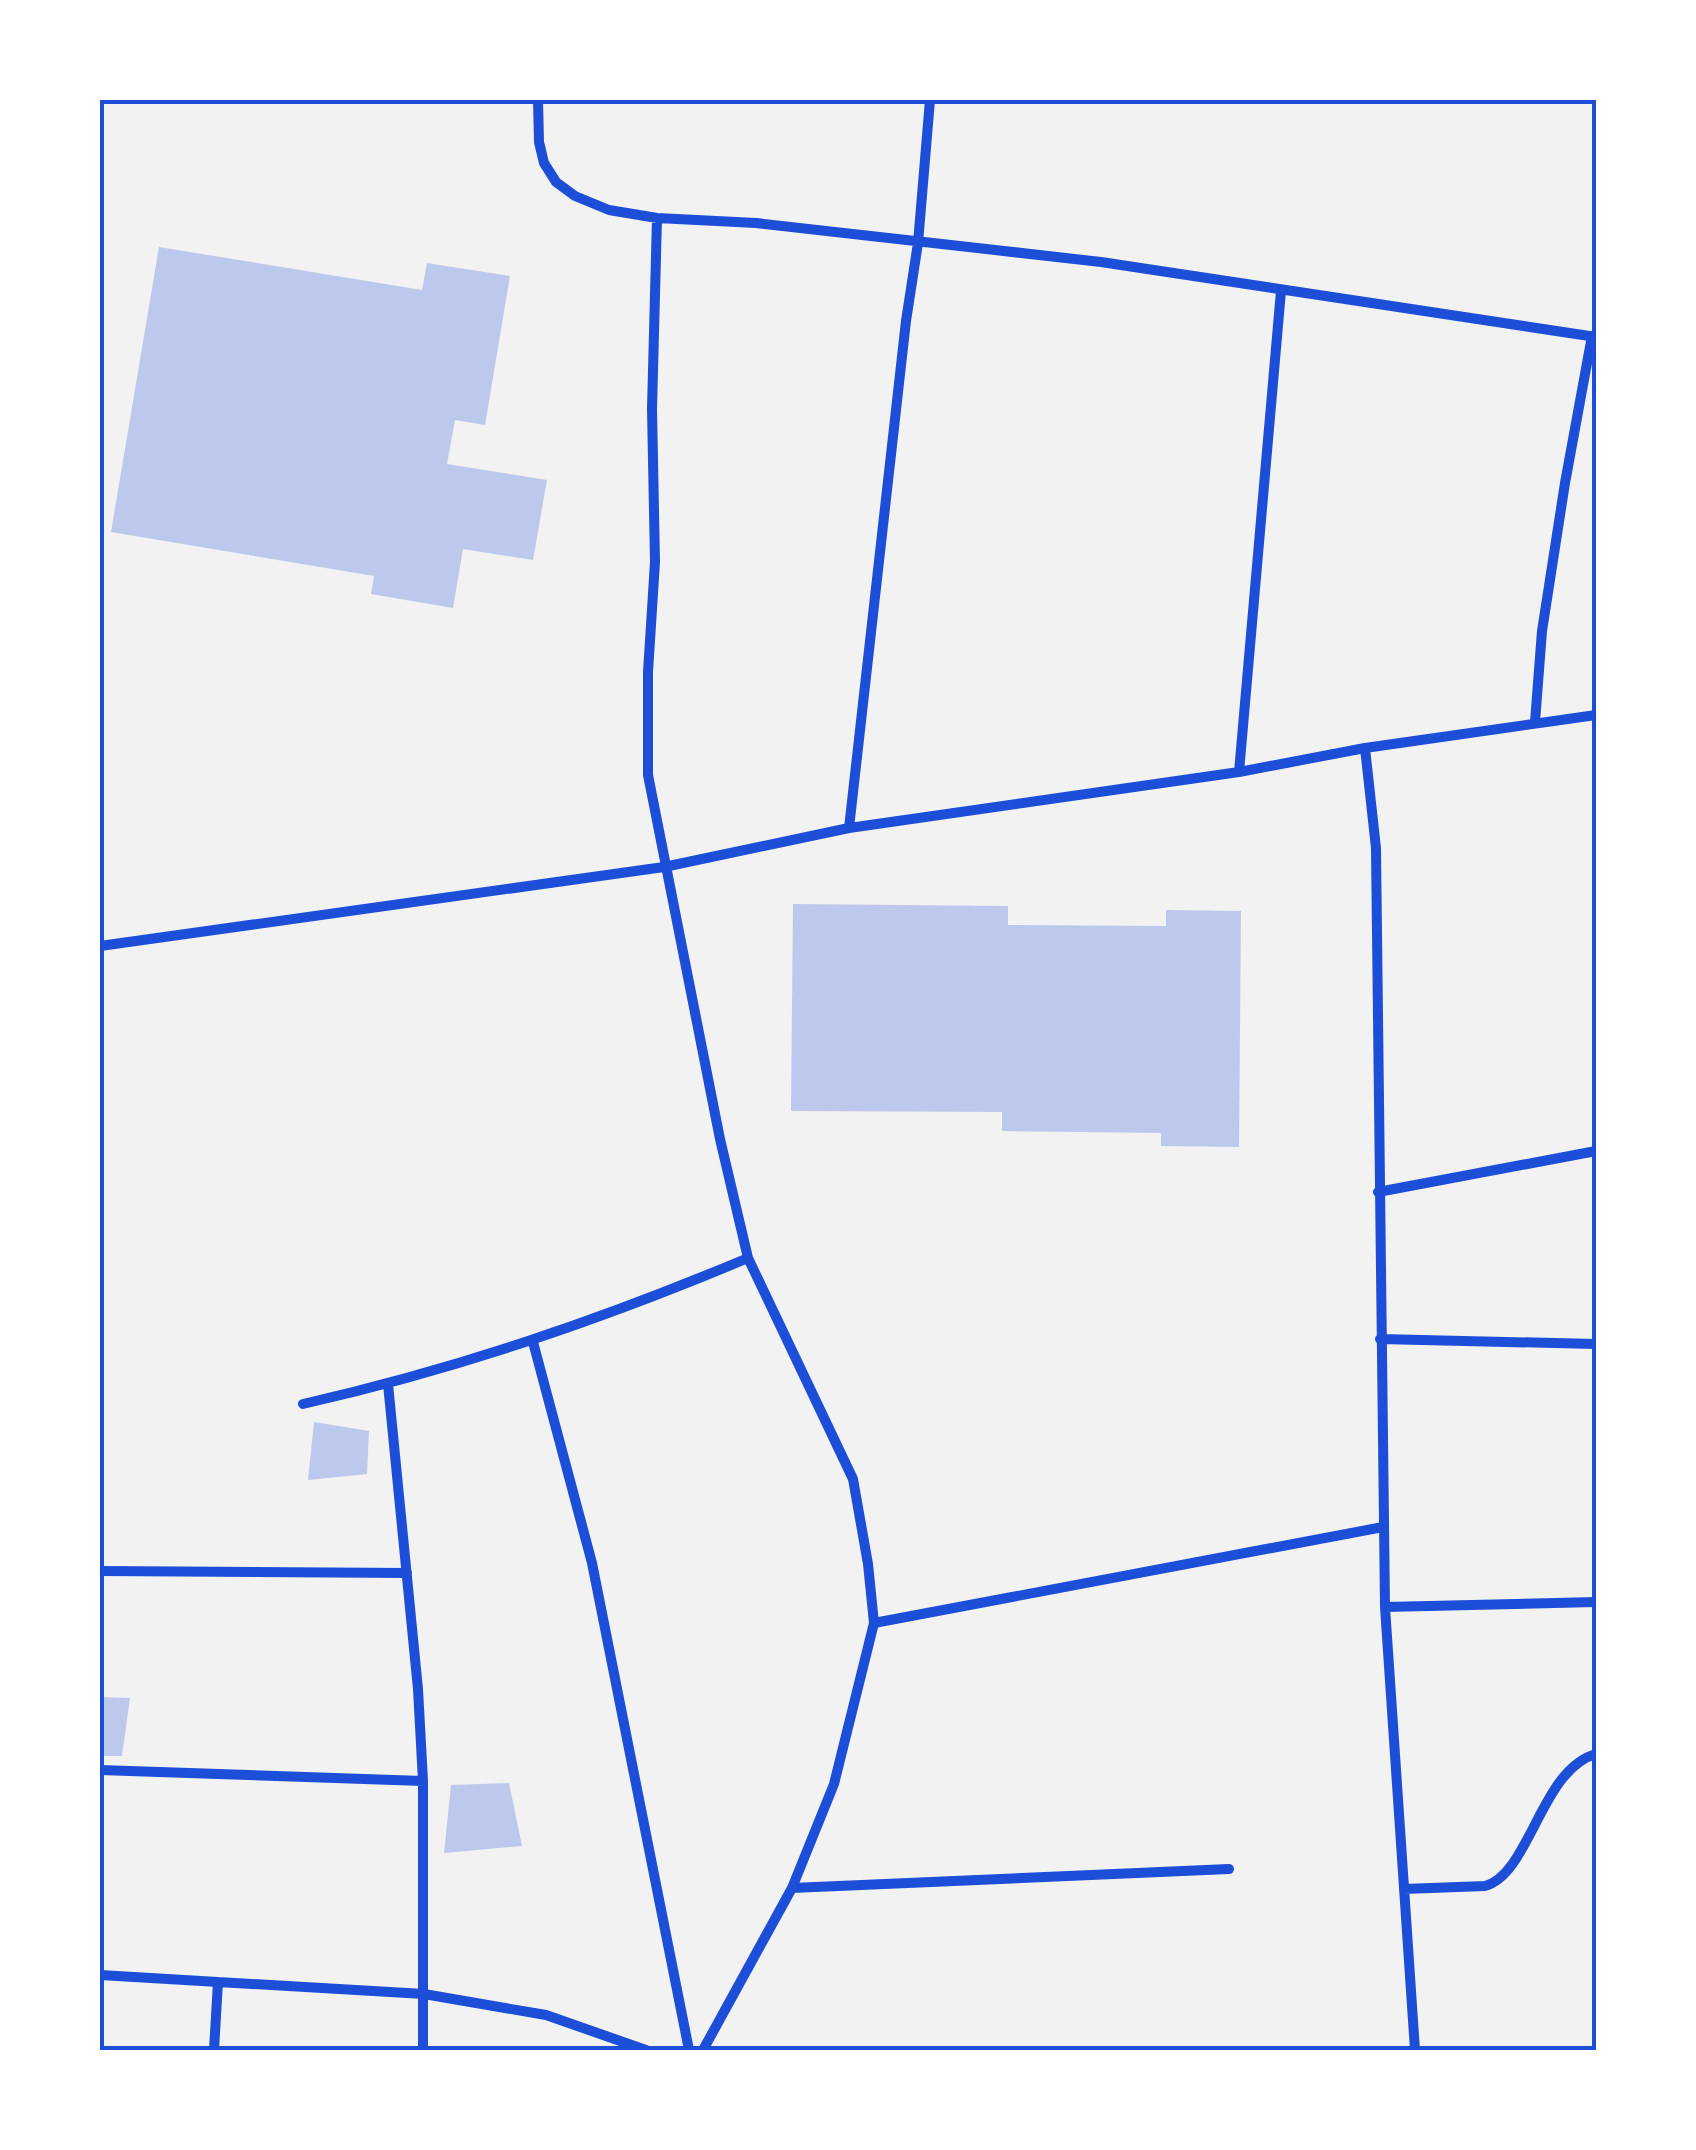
<svg xmlns="http://www.w3.org/2000/svg" width="1696" height="2150" font-family="Figtree,sans-serif">
<style>
.building{fill:#bdc9ec}
.lines{fill:none;stroke-linecap:round;stroke-linejoin:round}
.minor{stroke:#1d4ed8;stroke-width:10}
.neatline{fill:none;stroke:#1d4ed8;stroke-width:4}
</style>
<rect width="100%" height="100%" fill="#f2f2f2"/>
<path class="building" d="M159,247L422,290L427,263L510,276L485,425L455,420L447,464L547,480L533,560L463,549L453,608L371,594L374,576L111,532Z
M793,904L1008,906V925L1166,926V910L1241,911L1239,1147L1161,1146V1133L1002,1131V1112L791,1111Z
M314,1422L369,1431L367,1474L308,1480Z
M100,1697L130,1698L122,1756H100Z
M509,1783L522,1846L444,1853L451,1785Z"/>
<g class="lines">
<path class="minor" d="M538,100L539,142L544,163L556,182L575,196L609,210L657,218L756,223L1101,262L1596,337
M657,218L652,409L655,562L648,672V775L720,1139L748,1258L853,1479L868,1564L874,1623L834,1784L792,1888L703,2050
M1535,722L1542,631L1565,483L1592,336
M1365,748L1376,848L1385,1607L1415,2050
M1239,772L1281,291
M849,828L906,321L918,243L930,100
M100,946L664,867L849,828L1239,772L1365,748L1596,715
M1378,1192L1596,1151
M1380,1339L1596,1344
M533,1342L592,1563L689,2050
M388,1384L418,1689L423,1781V2050
M303,1404C460,1368 600,1320 748,1258
M100,1571L407,1573
M1385,1607L1596,1602
M874,1623L1383,1527
M100,1770L423,1781
M792,1888L1229,1869
M1404,1889L1485,1886C1530,1874 1541,1769 1596,1754
M100,1975L424,1994L546,2015L646,2050
M214,2050L218,1982"/>
</g>
<rect width="1696" height="2150" fill="none" stroke="#ffffff" stroke-width="205"/>
<rect x="102" y="102" width="1492" height="1946" class="neatline"/>
</svg>
